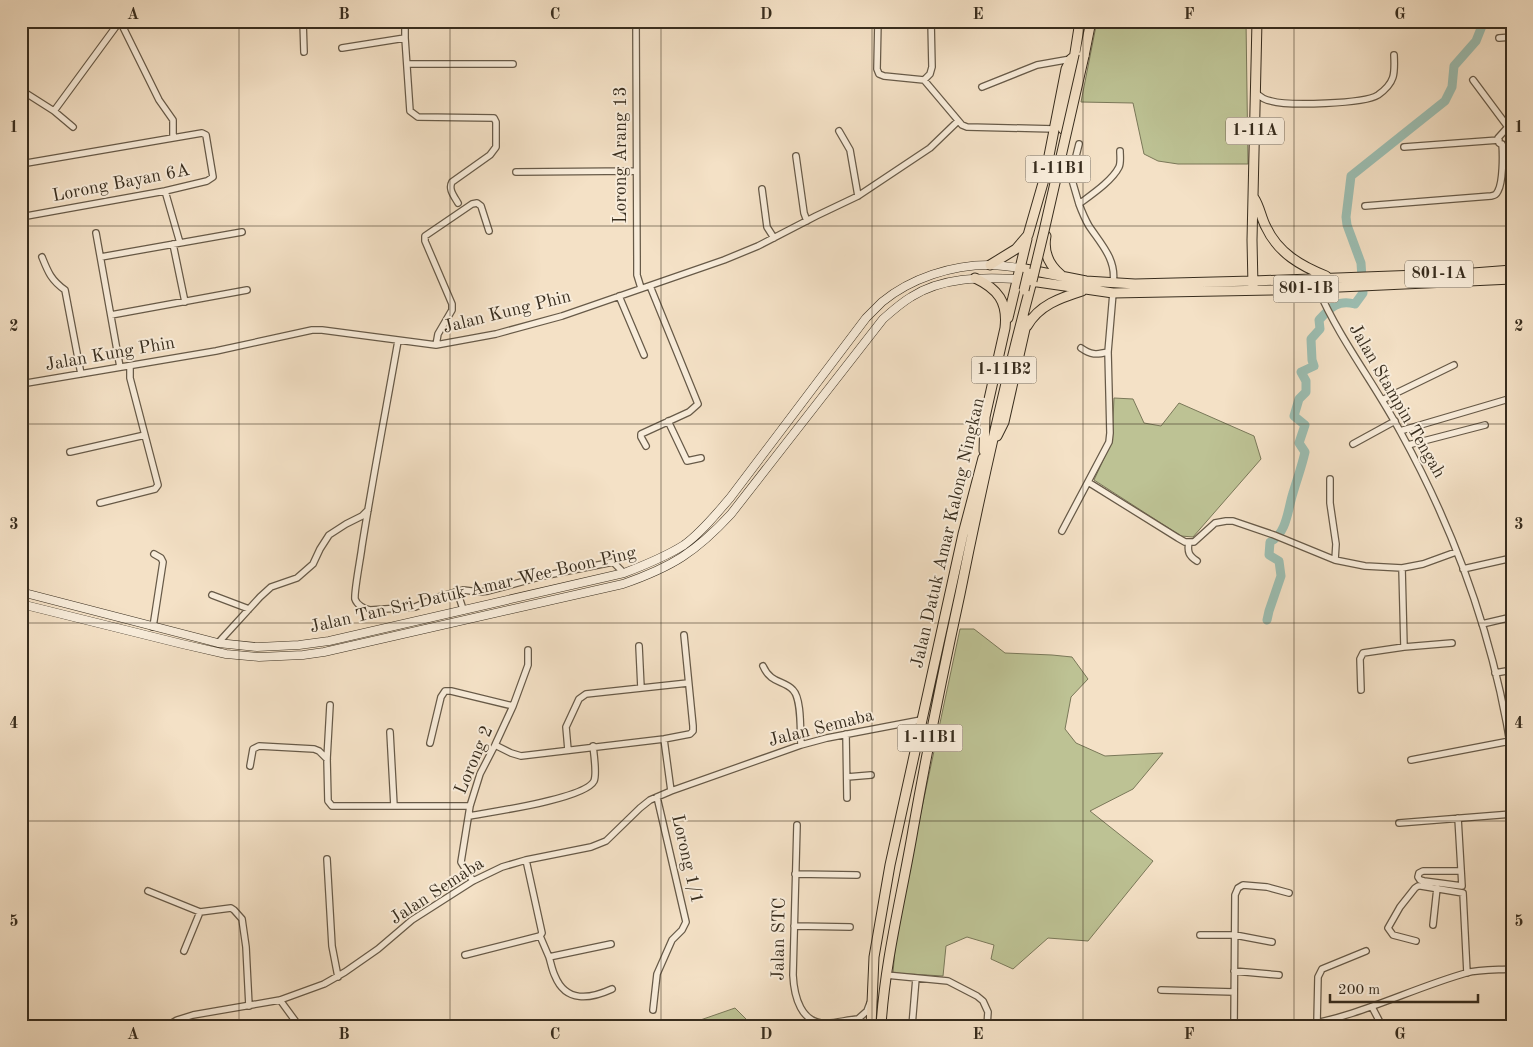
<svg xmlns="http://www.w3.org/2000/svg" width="1533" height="1047" font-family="'Old Standard TT',serif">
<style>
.green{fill:#bdc294;stroke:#7a7859}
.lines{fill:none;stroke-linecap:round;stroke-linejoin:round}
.river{stroke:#9cbeb2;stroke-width:9}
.minor-casing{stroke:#675a48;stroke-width:8}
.secondary-casing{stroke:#382d1e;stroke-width:9}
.trunk-casing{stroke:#382d1e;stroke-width:11}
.minor{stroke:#f8ecda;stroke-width:5.5}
.secondary{stroke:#f8ecda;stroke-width:8}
.trunk{stroke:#f4e1c6;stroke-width:9}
.trunk-bridge-casing{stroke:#382d1e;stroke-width:11;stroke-linecap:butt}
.trunk-bridge{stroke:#f4e1c6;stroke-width:9}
.grid{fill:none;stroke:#382d1e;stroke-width:1;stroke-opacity:0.55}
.labels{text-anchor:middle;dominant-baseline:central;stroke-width:4;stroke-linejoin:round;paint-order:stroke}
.shield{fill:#f8ecda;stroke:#726656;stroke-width:1}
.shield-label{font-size:16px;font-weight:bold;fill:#382d1e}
.street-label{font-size:18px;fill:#382d1e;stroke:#f8ecda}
.neatline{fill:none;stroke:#382d1e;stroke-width:2}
.grid-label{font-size:16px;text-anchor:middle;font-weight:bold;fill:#382d1e}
</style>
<rect width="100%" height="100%" fill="#f4e1c6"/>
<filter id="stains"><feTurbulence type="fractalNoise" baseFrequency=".004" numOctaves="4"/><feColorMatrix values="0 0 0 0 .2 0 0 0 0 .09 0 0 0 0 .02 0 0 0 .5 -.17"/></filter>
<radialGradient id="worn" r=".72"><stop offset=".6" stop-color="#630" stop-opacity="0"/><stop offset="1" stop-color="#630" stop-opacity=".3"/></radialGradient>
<path class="green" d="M1097,21H1246L1248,164H1178L1158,161L1144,154L1133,103L1081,102Z
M1114,398L1133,399L1144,423L1161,426L1179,403L1254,436L1261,459L1193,537L1181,536L1094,480L1112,441Z
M960,629H974L1005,653L1052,655L1072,657L1088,679L1071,697L1065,729L1076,743L1105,756L1163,753L1133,789L1090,811L1153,861L1088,941L1048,938L1013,969L991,959L994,945L967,937L946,946L943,976L893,973L897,925Z
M735,1008L753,1026H686V1025Z"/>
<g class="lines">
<path class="river" d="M1267,620L1269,611L1281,576L1279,561L1269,555L1270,542C1287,534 1288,508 1293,493C1297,479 1302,466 1305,452L1299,443L1305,425L1294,416L1299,399L1306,392V381L1301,372L1314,366L1312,360L1311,339L1320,329L1319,320C1330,308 1338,299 1355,304L1363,293L1361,263L1347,225L1346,217L1351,176L1445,101L1452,87L1454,66L1476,41L1484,21"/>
<defs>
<path id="minor" d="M120,21L159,100L173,120V137
M303,21L304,52
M405,21V38L410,111L418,117L494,118L496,122V147L490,155L452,182C448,189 454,196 458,203
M636,21L637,260V275L641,288
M878,21L877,69L879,74L884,76L924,80L962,125L967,127L1055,129
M1359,25L1361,21
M1499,38L1512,37
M342,48L405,38
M407,64H513
M924,80L930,74L932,67L931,21
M1473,80L1508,127
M982,87L1037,65L1071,59
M21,90L54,111L73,127
M1255,92C1260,97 1264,100 1271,101C1288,106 1364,104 1378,95C1395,83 1395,74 1394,55
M54,111L120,21
M1511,127L1507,128L1498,138L1499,143L1505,147H1509L1512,143
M839,131L850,150L858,196
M1079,144L1073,168L1072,180L1079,204
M1404,147L1499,140
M796,156L804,213L807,221
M21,164L202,133L206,135L213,177L207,181L165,191L21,217
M516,172L636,171
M762,189L767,227L774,238
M165,191L180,243
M1365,206L1491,196C1495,195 1496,195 1498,191C1503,182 1503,155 1502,144
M96,233L120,367
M173,244L185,302
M42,257C48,272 51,280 65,290L81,374
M101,257L242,232
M1113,283C1117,260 1101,244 1089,226C1085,219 1082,212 1079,204C1091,195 1112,181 1119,167C1121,163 1120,156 1120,151
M1318,289C1340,340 1375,384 1401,433C1456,533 1495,643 1512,755
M619,296L644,355
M111,315L247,290
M398,341C386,409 373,477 362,546C361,556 354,591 355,599C357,605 364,609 370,610L415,607L438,597L463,590L480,592L488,591L543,576L613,562L624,573
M436,345L438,334L452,310V304L425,241V236L472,204L477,203L481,206L489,231
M1081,348C1091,355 1096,355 1108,352
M21,384L216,351L312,330H322L436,345L496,334L562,316L724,260L758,246L816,216L858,196L930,148L958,121
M1382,400L1454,365
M668,421L687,461L701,458
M1400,431L1512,398
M1353,444L1395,421
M1408,445L1485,425
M646,446L641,437V434L689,412L698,404L650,286
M70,452L145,435
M1330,479V503L1336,544L1335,560
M1088,482L1178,538L1185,542H1194L1215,523L1226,521H1233L1274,535L1335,560L1365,566L1402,568L1423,564L1456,552
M100,503L155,489L158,485L130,378V366
M1062,531L1109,442L1110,433L1108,352L1113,293
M1189,542C1187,552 1189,556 1197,561
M1402,568L1404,647
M1463,569L1512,558
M455,592L460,600L463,609
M212,595L249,609
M1482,624L1512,617
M153,627L163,562L161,558L154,554
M218,643L260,597L271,587L297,578L313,564L320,549L329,535L346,524L362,516L368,510
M639,646L641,688
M763,666C771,684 784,680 793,690C802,699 800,732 801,745
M1495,673L1512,670
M1361,690L1360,659L1363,653L1404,647L1452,643
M330,705L327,759L328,801L332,806H470
M390,732L394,806
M846,734L847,798
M664,739L671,791
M430,743L441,697L445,691H451L513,706
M495,745L511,753L521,756L664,739L690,734L693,731V726L684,635
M568,750L566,727L579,699L586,694L688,683
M1411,760L1510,741
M250,766L253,749L259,746L314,749L319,751L327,759
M847,777L871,775
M469,816C491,812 585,799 594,781C597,774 594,755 593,746
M1458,818L1462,886L1424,881L1420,880L1418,877L1419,873L1423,871H1461
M1399,823L1512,814
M797,825L793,975C794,996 801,1025 827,1023C837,1023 846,1020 858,1019L864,1026
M327,859L332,946L338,977
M795,874L857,875
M473,881L461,862L470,806L480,774L495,745L513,706L528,665V650
M148,891L200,912L231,908L234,910L242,919L246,947L249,1006
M1433,925L1437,888
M794,926L850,927
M1200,935H1235L1272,942
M540,936L549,957L611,944
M1416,941L1393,935L1388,928L1400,907L1415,888L1418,886H1421L1463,893L1467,973
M184,951L200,912
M465,955L540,936L542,933L526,860
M549,957C551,963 552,970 555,976C566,1003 590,999 612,989
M1234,971L1279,975
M886,975L948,981L977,996L983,1001L988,1012L987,1026
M1161,990L1234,992
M280,1000L299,1026
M1372,1007L1382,1026
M653,1010L657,974L672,940L682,930L686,922L657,797
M858,1019L867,1011L870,1003
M1317,1023L1318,977L1322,969L1366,951
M167,1026L177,1020L193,1015L280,1000L324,984L345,972L378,949L412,920L473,881L502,867L526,860L591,847L606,841L640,808L650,800L671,791L801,745L827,738L921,720
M912,1026L916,978
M1234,1026L1235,895L1238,888L1243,885L1267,887L1289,893
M1300,1026C1358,1017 1410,989 1466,973C1480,969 1497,970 1512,969"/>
<path id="secondary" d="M21,592L218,643L257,647L299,645L329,641L624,573C645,565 665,557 684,545C702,532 716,514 730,498L866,318C871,313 877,307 882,302C911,278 952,265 989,265C999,265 1010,267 1020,268
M21,604L182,644L226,654L259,657L303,655L324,652L623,584C672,567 696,552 731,514L883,319C892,311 901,303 911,297C942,277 982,277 1017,279"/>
<path id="trunk" d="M1084,56L1091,21
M1063,129L1080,21
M1254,198C1260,207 1261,218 1266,227C1278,253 1301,266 1326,276
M1046,236C1043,252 1049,265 1061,275
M990,265L1016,249L1028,235L1045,176L1066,69L1071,59L1076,55
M1020,268L1086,281L1135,284L1253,281L1473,273L1512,270
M975,278C998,289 1008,302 1005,328L985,417L984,451
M1017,279L1113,293L1275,290L1512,279
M1253,286L1252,240L1257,21
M1008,318L1027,239
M1027,326C1039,305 1060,298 1082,291
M997,436L1004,422L1027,320
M871,1026L874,957L890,865L963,534L983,458
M881,1026C885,960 902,895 913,830C927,751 943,672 960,594C981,489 1004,385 1032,281"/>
</defs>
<use href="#minor" class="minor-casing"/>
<use href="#secondary" class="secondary-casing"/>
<use href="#trunk" class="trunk-casing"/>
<use href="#minor" class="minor"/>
<use href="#secondary" class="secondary"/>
<use href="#trunk" class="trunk"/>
<defs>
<path id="trunk-bridge" d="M1032,281L1044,231L1084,56
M1024,290L1028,273"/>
</defs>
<use href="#trunk-bridge" class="trunk-bridge-casing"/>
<use href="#trunk-bridge" class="trunk-bridge"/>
</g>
<path class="grid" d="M239,21V1026M450,21V1026M661,21V1026M872,21V1026M1083,21V1026M1294,21V1026M21,226H1512M21,424H1512M21,623H1512M21,821H1512"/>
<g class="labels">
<g class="shield">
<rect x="1226" y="117.5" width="58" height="27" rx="4"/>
<rect x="1025.5" y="155.5" width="65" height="27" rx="4"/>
<rect x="1405" y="260.5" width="68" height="27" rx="4"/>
<rect x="1273.5" y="275.5" width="65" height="27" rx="4"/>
<rect x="971.5" y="356.5" width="65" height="27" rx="4"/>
<rect x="897.5" y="724.5" width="65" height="27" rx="4"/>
</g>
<g class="shield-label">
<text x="1255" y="131">1-11A</text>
<text x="1058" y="169">1-11B1</text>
<text x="1439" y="274">801-1A</text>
<text x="1306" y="289">801-1B</text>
<text x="1004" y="370">1-11B2</text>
<text x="930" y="738">1-11B1</text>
</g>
<g class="street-label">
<text transform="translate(621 155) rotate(-90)">Lorong Arang 13</text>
<text transform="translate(121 183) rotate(-11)">Lorong Bayan 6A</text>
<text transform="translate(507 312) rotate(-14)">Jalan Kung Phin</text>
<text transform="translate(110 354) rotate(-10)">Jalan Kung Phin</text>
<text transform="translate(1397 401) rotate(60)">Jalan Stampin Tengah</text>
<text transform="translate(948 533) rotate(-77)">Jalan Datuk Amar Kalong Ningkan</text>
<text transform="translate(473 590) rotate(-13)">Jalan Tan Sri Datuk Amar Wee Boon Ping</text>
<text transform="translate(821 728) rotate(-14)">Jalan Semaba</text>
<text transform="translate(474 760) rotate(-67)">Lorong 2</text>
<text transform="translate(687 859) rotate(77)">Lorong 1/1</text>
<text transform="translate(437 891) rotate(-33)">Jalan Semaba</text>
<text transform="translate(779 939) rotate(-89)">Jalan STC</text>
</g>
</g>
<rect width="1533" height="1047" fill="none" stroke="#f4e1c6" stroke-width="55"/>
<path d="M1330 994v8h148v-8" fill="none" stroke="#382d1e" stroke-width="2.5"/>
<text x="1338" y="994" font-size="15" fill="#382d1e" stroke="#f8ecda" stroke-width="4" paint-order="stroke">200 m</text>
<rect x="28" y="28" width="1478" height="992" class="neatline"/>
<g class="grid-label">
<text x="133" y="19">A</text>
<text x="344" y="19">B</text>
<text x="555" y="19">C</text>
<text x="766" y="19">D</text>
<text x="978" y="19">E</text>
<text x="1189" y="19">F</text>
<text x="1400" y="19">G</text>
<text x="14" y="132">1</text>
<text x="1519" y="132">1</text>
<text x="14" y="331">2</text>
<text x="1519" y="331">2</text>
<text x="14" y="529">3</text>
<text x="1519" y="529">3</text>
<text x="14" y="728">4</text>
<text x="1519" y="728">4</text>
<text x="14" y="926">5</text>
<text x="1519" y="926">5</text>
<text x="133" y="1039">A</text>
<text x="344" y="1039">B</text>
<text x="555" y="1039">C</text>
<text x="766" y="1039">D</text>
<text x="978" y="1039">E</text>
<text x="1189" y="1039">F</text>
<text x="1400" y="1039">G</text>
</g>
<rect width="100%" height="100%" filter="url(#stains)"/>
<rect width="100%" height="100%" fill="url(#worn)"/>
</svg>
